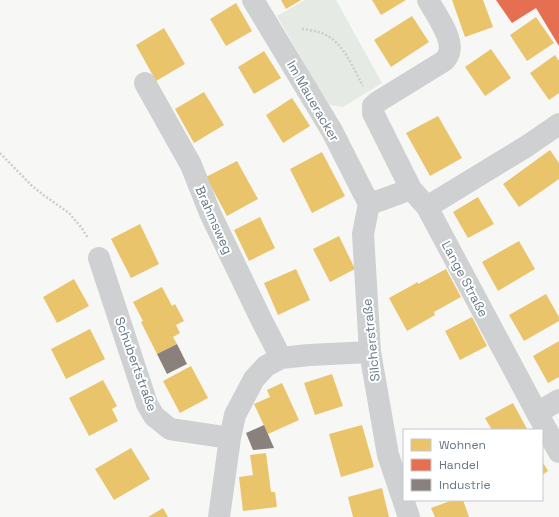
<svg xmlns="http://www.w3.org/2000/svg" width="559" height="517" font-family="'Space Grotesk',sans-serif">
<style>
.green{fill:#e6eae4}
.homes{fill:#e9c46a}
.shops{fill:#e76f51}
.industry{fill:#8a817c}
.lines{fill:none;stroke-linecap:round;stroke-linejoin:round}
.path{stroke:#cccdcd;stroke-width:2.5;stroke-dasharray:2 2;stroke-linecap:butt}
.minor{stroke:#ced0d1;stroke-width:22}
.labels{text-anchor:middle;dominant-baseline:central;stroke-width:4;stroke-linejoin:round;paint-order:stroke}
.street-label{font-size:13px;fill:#667887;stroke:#fff}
</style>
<rect width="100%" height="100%" fill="#f7f7f6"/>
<path class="green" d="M305,0H336L382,83L343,107L330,105L324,98L277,16Z"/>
<path class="homes" d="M281,0H301L286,9Z
M372,0H406L381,15Z
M452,0H483L493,27L465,37Z
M236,3L252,31L226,46L210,19Z
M412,16L429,42L391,67L374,40Z
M536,17L554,43L527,61L510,35Z
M164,28L185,64L156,81L136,45Z
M491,49L511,78L485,96L465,67Z
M264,51L281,78L254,94L238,67Z
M555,55L559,61V93L549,100L530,73Z
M204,92L224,125L194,143L175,109Z
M292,98L310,126L283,143L266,115Z
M438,116L462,158L430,176L406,133Z
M550,150L559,163V179L519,207L503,184Z
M322,152L345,196L312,213L290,169Z
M237,161L258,199L227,216L206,177Z
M478,197L494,224L468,238L453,212Z
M260,217L275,248L249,261L234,230Z
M140,224L159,264L131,278L111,239Z
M339,236L355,269L330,282L313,249Z
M519,241L535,269L498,291L482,262Z
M296,269L310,300L278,315L264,283Z
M446,269L461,297L434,312L435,315L407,331L389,298L418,282V284Z
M74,279L89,306L57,323L43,297Z
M162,287L172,306L175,304L184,321L176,325L180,333L173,337L177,344L157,354L141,322L143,321L133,302Z
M546,294L559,317V321L524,341L509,315Z
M472,317L487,346L460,360L445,331Z
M90,329L105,359L66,379L51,349Z
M559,341V377L548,383L533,356Z
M191,366L208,398L180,413L163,381Z
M332,374L343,406L315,415L304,383Z
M103,380L117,406L112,409L118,421L89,436L69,398Z
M282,383L299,420L268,434L254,404L270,397L267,390Z
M513,403L527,429L524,430H492L485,418Z
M362,425L374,467L341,477L329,434Z
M131,448L150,479L114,500L95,469Z
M266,453L271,492H275L277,507L243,511L239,477L253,475L250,455Z
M542,461L548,471L542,475Z
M382,488L389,517H353L348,497Z
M453,500H463L469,517H435L431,508Z
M163,508L168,517H148Z"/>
<path class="shops" d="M496,0H559V46L536,8L512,23Z"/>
<path class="industry" d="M177,344L187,364L167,374L157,354Z
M264,425L274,448L253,450L246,433Z"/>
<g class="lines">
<path class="path" d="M302,29C309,30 317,31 324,34C344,43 353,68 363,86
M0,153L31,185L42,194L69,213L81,227L88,238"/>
<path class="minor" d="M253,0L332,131L369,204
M428,0C435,13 454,38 449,53C448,56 446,59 444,61L379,101L373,106V113L411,189L427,207L537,413L559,452
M145,83L191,165L210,213L261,319L281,358
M427,207L527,146L559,124
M99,258L147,404L154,416L170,429L230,438
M537,413L559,400
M219,517L230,438L235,415L254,379L266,366L281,358L309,355L370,352
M409,517L388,455L370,352L363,234L369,204L384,199L411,189"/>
</g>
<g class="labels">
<g class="street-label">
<text transform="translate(313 101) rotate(60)">Im Maueracker</text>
<text transform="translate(214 220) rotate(66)">Brahmsweg</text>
<text transform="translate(465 279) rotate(62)">Lange Straße</text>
<text transform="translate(371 340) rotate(-96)">Silcherstraße</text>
<text transform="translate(136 364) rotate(70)">Schubertstraße</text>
</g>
</g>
<rect x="403" y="429" width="140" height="72" fill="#ffffff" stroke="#c2c9cf"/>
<rect x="411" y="439" width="20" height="12" fill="#e9c46a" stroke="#c2c9cf"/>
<text x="439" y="449" font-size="12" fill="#667887">Wohnen</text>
<rect x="411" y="459" width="20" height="12" fill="#e76f51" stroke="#c2c9cf"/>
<text x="439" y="469" font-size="12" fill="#667887">Handel</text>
<rect x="411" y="479" width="20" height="12" fill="#8a817c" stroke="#c2c9cf"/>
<text x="439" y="489" font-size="12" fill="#667887">Industrie</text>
</svg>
